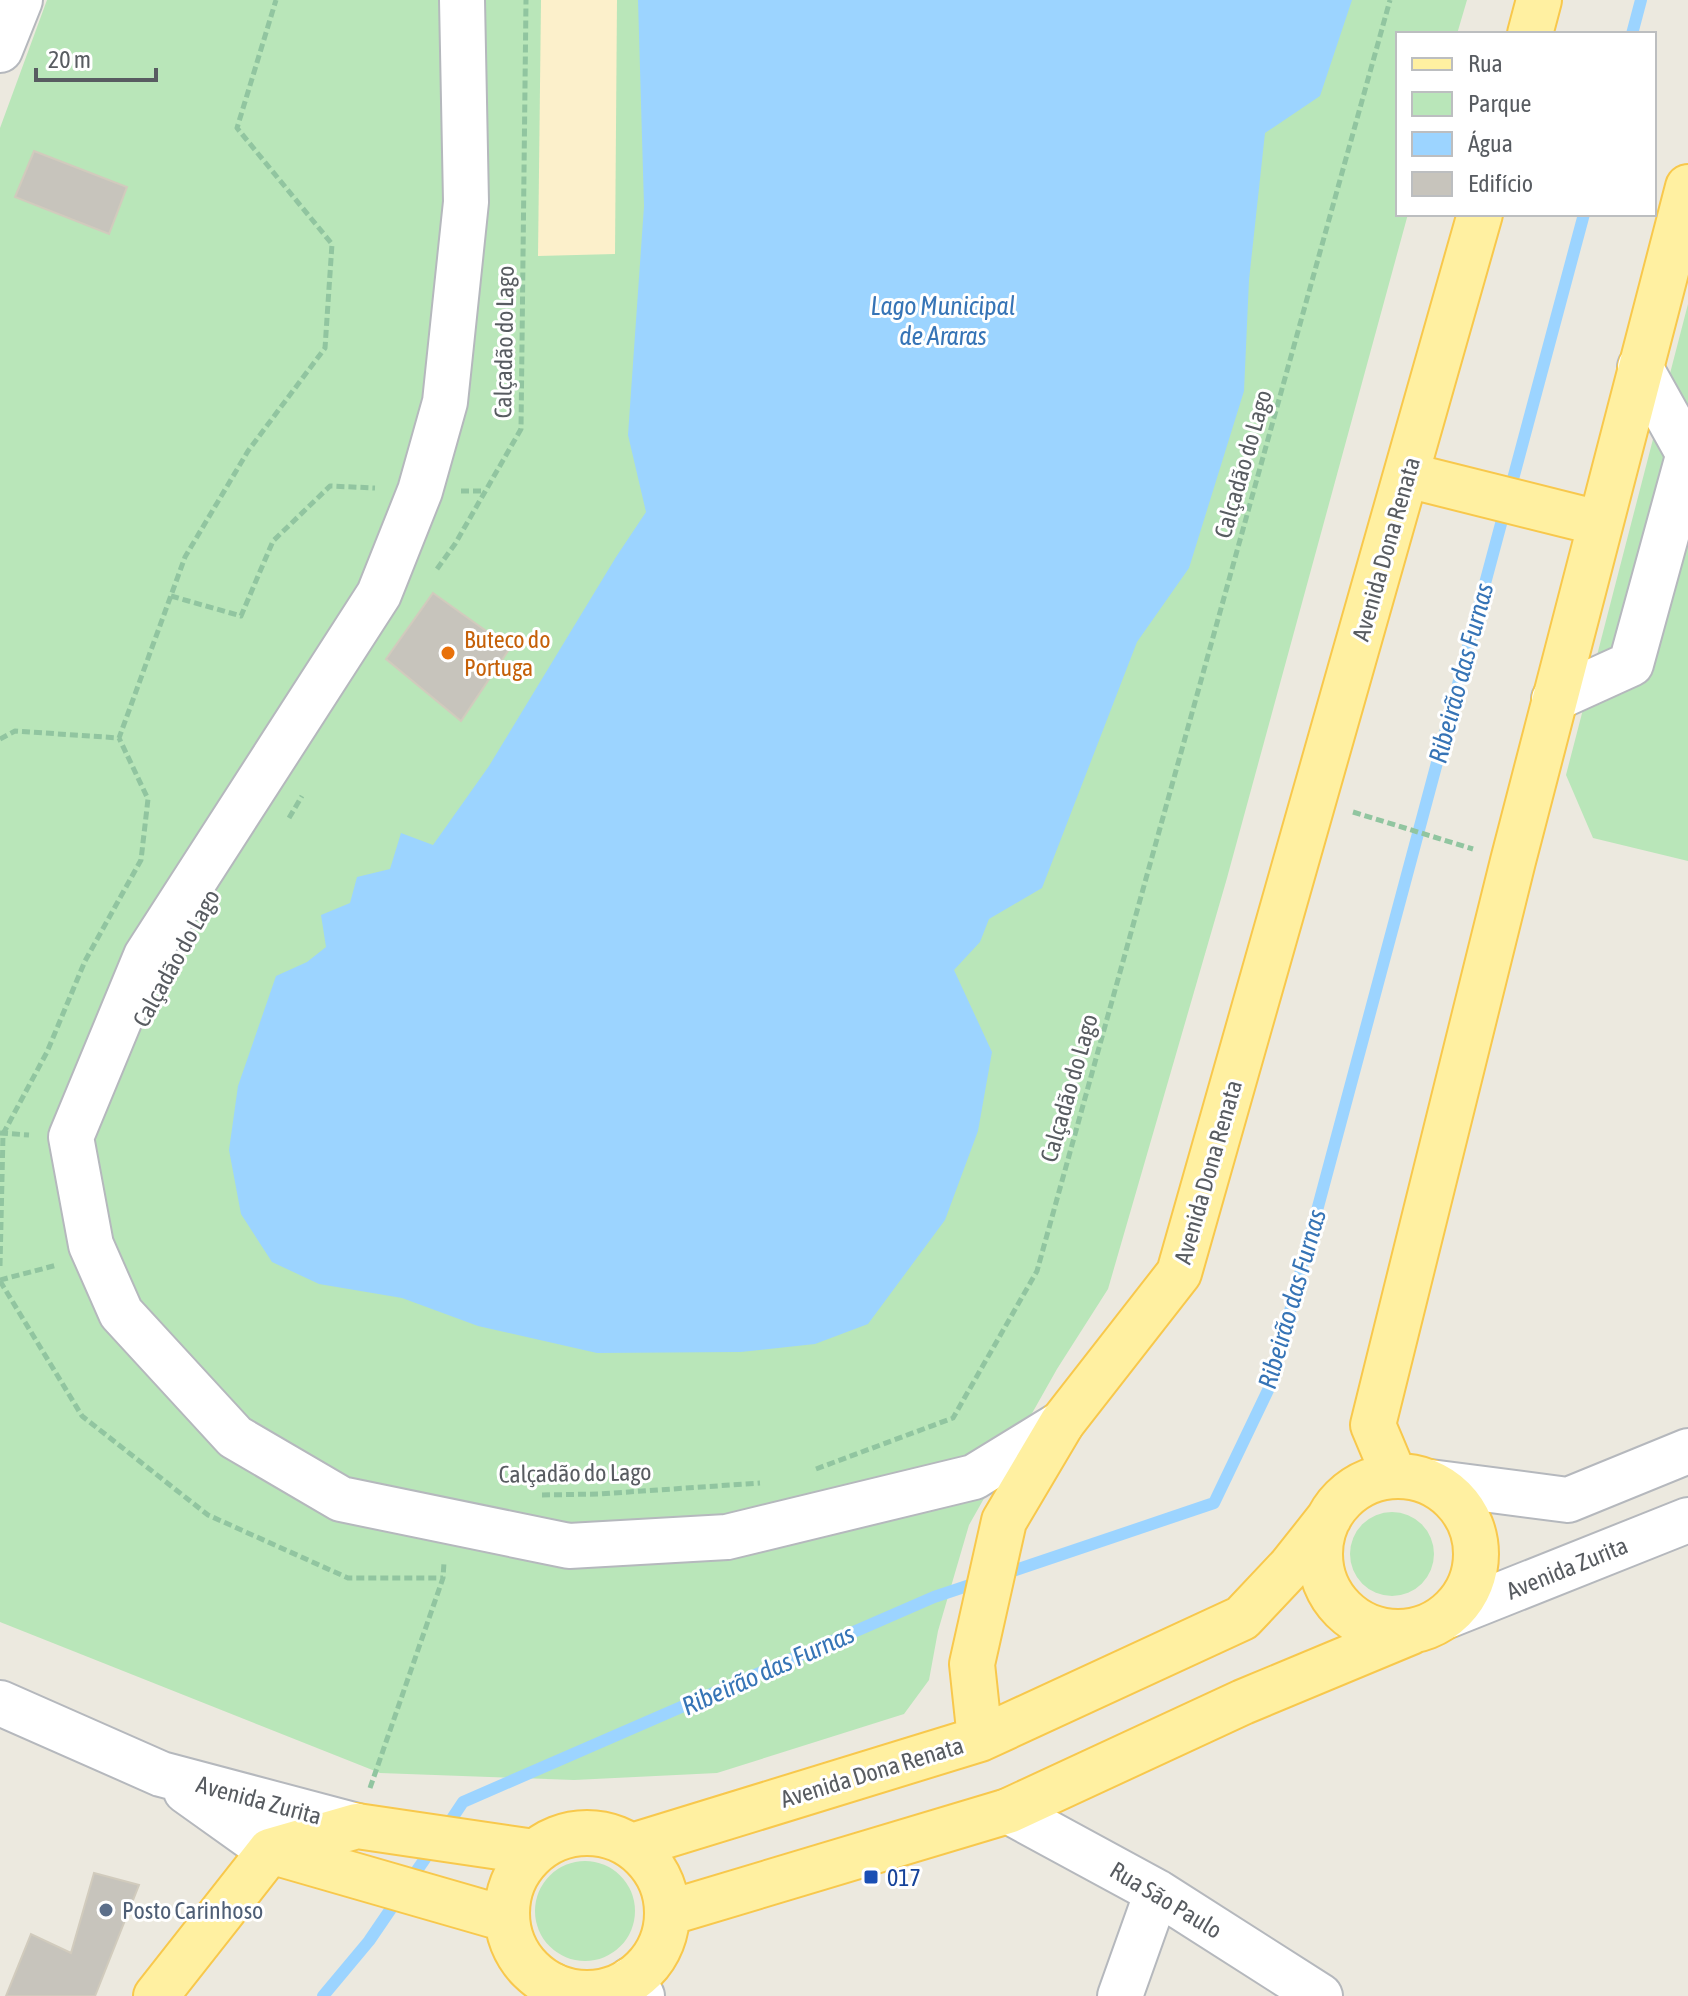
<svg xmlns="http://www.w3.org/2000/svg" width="1688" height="1996" font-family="'Asap Condensed',sans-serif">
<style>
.green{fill:#b9e6b9}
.sand{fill:#fcf0cb}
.water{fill:#9cd4ff}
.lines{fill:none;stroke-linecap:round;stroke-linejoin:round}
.stream{stroke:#9cd4ff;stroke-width:12}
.building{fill:#c7c4bc;stroke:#d1cbbd;stroke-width:2}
.minor-casing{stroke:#b5b8bd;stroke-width:48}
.major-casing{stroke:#f8c84c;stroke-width:48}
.path{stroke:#91c5a0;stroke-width:5;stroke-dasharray:8 4;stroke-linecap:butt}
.minor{stroke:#fff;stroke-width:44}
.major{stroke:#fff0a1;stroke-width:44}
.food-dot{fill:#e8710a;stroke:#fff;stroke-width:3}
.transit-dot{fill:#1a4fb4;stroke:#fff;stroke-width:3}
.service-dot{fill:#5c6f8a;stroke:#fff;stroke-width:3}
.labels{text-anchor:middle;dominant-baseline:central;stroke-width:6;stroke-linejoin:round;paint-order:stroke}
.street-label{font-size:24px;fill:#585c61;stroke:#fff}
.food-label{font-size:24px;fill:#c56008;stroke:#fff;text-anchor:start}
.transit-label{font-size:24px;fill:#164399;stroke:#fff;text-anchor:start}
.service-label{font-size:24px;fill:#4e5e75;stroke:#fff;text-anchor:start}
.water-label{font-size:26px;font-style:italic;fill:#3674b6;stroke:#fff}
</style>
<rect width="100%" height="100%" fill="#ece9df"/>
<path class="green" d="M47,0H1467L1457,34H1398V214H1408L1227,878L1108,1289L1057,1369L969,1525L938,1631L929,1680L904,1714L717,1773L574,1780L380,1773L0,1622V128Z
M1688,304V861L1593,838L1566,775Z
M1350 1554a42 42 0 1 1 84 0a42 42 0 1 1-84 0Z
M535 1911a50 50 0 1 1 100 0a50 50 0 1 1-100 0Z"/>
<path class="sand" d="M541,0H617L615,254L538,256Z"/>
<path class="water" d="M638,0H1352L1320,96L1265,133L1249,280L1244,391L1189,568L1137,642L1042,888L989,919L980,942L954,970L992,1052L978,1131L945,1220L868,1324L815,1344L741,1352L597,1353L478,1326L402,1298L319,1284L272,1262L241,1214L229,1150L238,1086L276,976L307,962L326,947L321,915L350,903L357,877L390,869L401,833L433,845L489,766L616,557L646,512L628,435L644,206Z"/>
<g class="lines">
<path class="stream" d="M1632,34L1641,0
M1001,1575L1214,1503L1270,1386L1584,214
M445,1829L463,1802L934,1597L979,1582
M409,1882L433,1847
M323,1996L369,1941L399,1897"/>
</g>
<path class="building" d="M34,151L127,187L109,234L15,197Z
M433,593L510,648L461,721L386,659Z
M94,1873L139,1885L95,1996H6L31,1934L71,1953Z"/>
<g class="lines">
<defs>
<path id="minor" d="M462,0L466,202L445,402L420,491L379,594L146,956L71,1137L91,1245L121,1313L235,1437L341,1499L569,1546L727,1537L974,1477L1062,1423
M0,50L20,0
M1640,367L1688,453
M1554,699L1631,664L1688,456
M1430,1482L1568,1500L1688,1451
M1447,1616L1688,1520
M0,1703L161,1774L357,1826
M186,1791L270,1851
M1008,1811L1157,1892L1320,1996
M630,1980L642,1996
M554,1986L559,1996
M1120,1996L1157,1892"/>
<path id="major" d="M1530,34L1539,0
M1407,475L1599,523
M1394,1475L1373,1425L1513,861L1688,187
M1320 1554a78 78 0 1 1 156 0a78 78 0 1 1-156 0Z
M980,1739L972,1664L1004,1521L1062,1423L1179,1273L1480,214
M507 1913a80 80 0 1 1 160 0a80 80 0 1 1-160 0Z
M632,1846L980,1739L1242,1618L1291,1566L1329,1518
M270,1851L506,1919
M668,1913L1008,1811L1243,1702L1411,1632
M156,1996L270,1851L357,1826L534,1852"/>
</defs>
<use href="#minor" class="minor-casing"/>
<use href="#major" class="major-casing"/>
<path class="path" d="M461,491H485
M437,569L455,544L521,429L526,0
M171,596L241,616L273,541L330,486L375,488
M0,739L15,731L119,738L185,557L248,451L325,348L332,244L237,128L276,0
M1353,812L1473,849
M289,818L302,796
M0,1133L29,1135
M0,1266L3,1134L47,1052L85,961L141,860L148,799L119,738
M0,1280L57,1265
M0,1281L82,1416L208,1515L348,1578H443
M816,1469L953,1418L1037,1271L1390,0
M542,1495L599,1494L760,1483
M370,1788L443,1578L444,1562"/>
<use href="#minor" class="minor"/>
<use href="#major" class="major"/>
</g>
<circle class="food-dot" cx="448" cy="653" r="8"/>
<rect class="transit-dot" x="863" y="1869" width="16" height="16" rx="4"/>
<circle class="service-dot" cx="106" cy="1910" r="8"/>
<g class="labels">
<g class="street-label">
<text transform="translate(504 342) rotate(-89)">Calçadão do Lago</text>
<text transform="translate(1243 464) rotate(-74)">Calçadão do Lago</text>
<text transform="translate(1386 549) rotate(-74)">Avenida Dona Renata</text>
<text transform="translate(176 958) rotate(-61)">Calçadão do Lago</text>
<text transform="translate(1069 1088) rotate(-74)">Calçadão do Lago</text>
<text transform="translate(1208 1172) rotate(-74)">Avenida Dona Renata</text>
<text transform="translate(575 1473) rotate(-1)">Calçadão do Lago</text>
<text transform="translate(1567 1568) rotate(-22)">Avenida Zurita</text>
<text transform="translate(872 1772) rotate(-17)">Avenida Dona Renata</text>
<text transform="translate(259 1800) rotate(15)">Avenida Zurita</text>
<text transform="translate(1166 1900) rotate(31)">Rua São Paulo</text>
</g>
<g class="food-label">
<text x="464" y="639">Buteco do<tspan x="464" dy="28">Portuga</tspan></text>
</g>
<g class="transit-label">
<text x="887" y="1877">017</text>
</g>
<g class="service-label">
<text x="122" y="1910">Posto Carinhoso</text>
</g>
<g class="water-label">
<text x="943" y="306">Lago Municipal<tspan x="943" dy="30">de Araras</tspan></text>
<text transform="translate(1461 673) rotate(-75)">Ribeirão das Furnas</text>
<text transform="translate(1292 1299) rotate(-74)">Ribeirão das Furnas</text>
<text transform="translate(768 1670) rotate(-24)">Ribeirão das Furnas</text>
</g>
</g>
<rect x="1396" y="32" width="260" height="184" fill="#ffffff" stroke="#bcbec0" stroke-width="2"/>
<rect x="1412" y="58" width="40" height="12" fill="#fff0a1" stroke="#bcbec0" stroke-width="2"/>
<text x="1468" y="72" font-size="24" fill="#585c61">Rua</text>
<rect x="1412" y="92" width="40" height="24" fill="#b9e6b9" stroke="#bcbec0" stroke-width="2"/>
<text x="1468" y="112" font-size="24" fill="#585c61">Parque</text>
<rect x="1412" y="132" width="40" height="24" fill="#9cd4ff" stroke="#bcbec0" stroke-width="2"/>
<text x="1468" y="152" font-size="24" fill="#585c61">Água</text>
<rect x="1412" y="172" width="40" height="24" fill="#c7c4bc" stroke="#bcbec0" stroke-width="2"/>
<text x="1468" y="192" font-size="24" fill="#585c61">Edifício</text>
<path d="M36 68v12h120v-12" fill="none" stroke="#585c61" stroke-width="4"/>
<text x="48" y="68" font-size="24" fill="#585c61" stroke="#ffffff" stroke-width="6" paint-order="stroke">20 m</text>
</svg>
